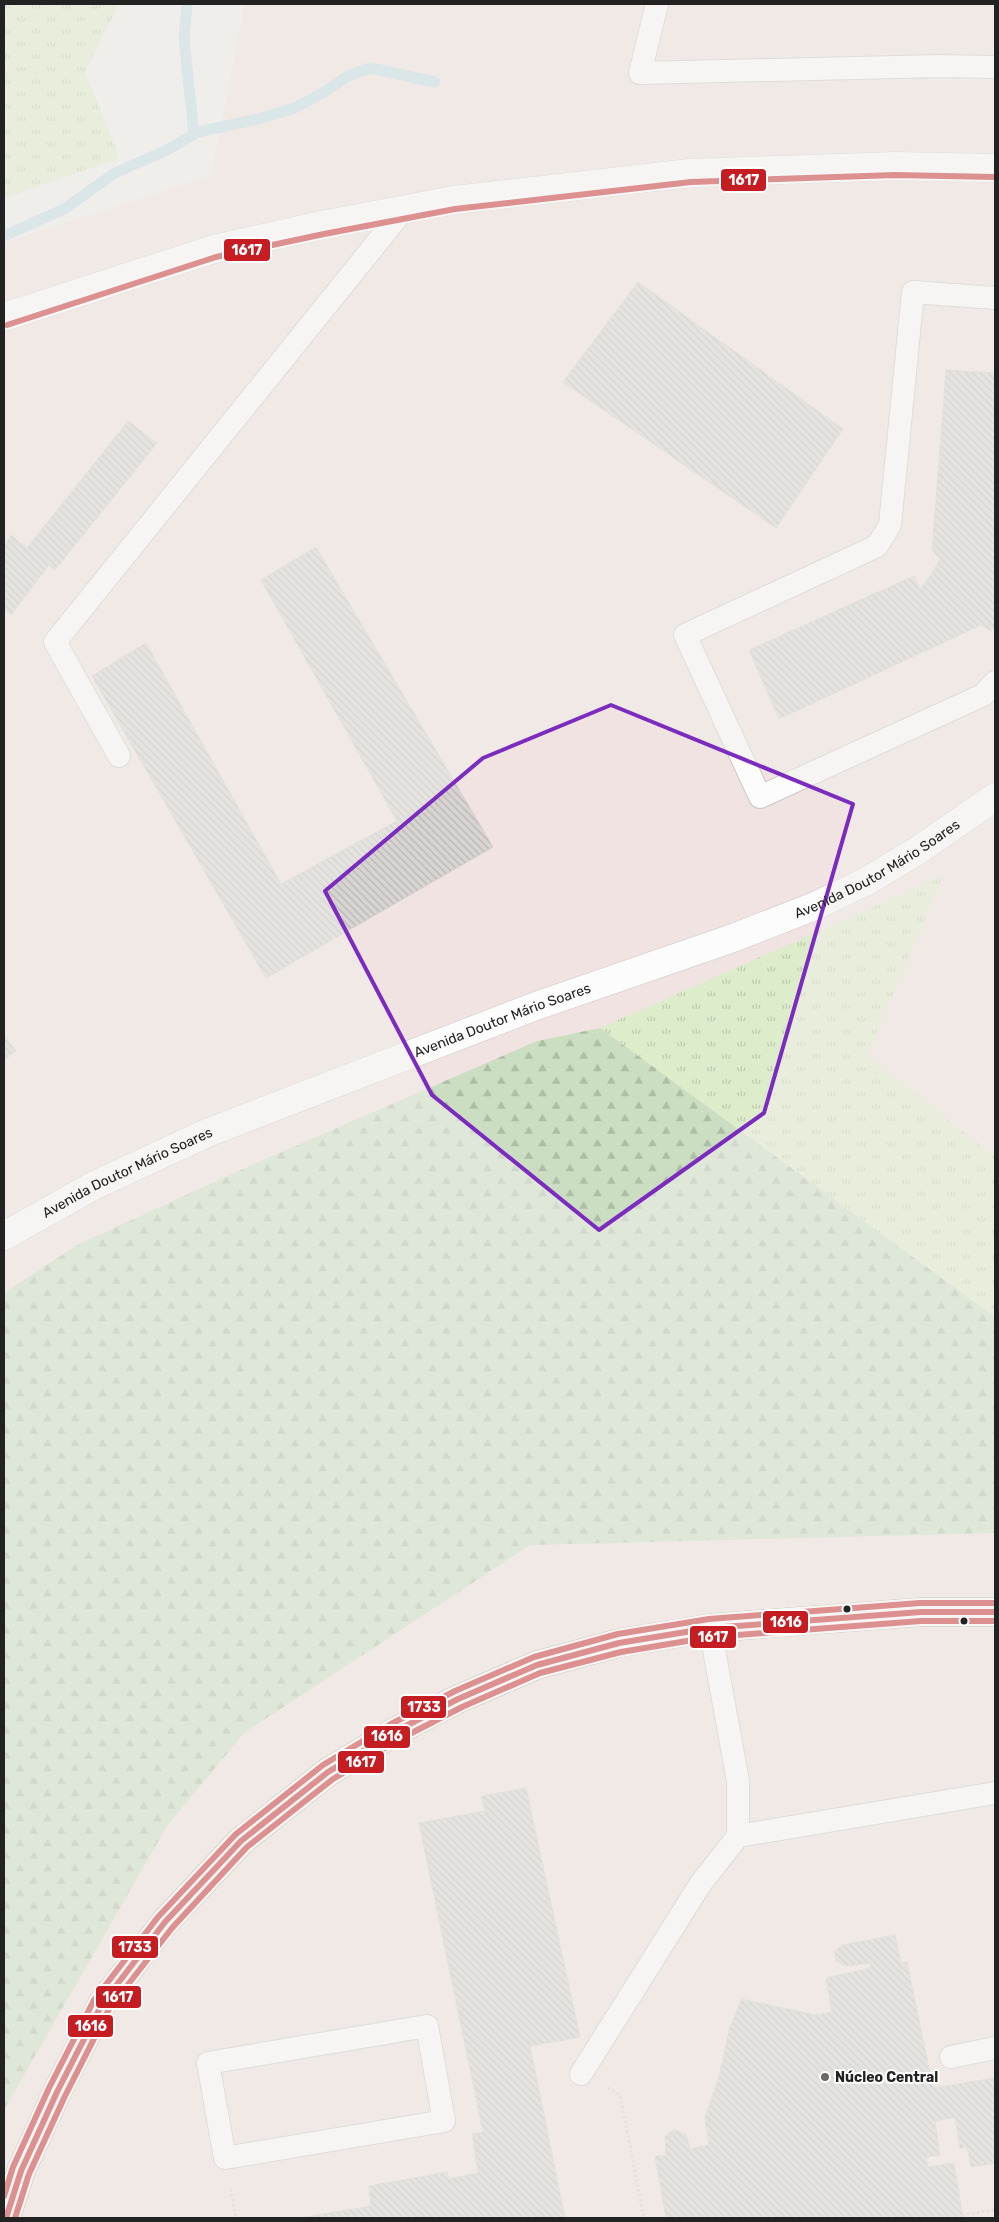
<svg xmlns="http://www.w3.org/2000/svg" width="999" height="2222" font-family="Rubik,sans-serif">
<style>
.commercial{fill:#f1e3e1}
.grass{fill:url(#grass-tufts)}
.forest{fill:url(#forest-firs)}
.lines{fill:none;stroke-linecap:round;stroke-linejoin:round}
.stream{stroke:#bfdbe3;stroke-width:11}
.building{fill:url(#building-back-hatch);stroke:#d3d0cc}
.service-casing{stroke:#c9c8c7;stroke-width:24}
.minor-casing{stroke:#c9c8c7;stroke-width:29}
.tertiary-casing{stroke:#c9c8c7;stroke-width:29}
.secondary-casing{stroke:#999a82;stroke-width:29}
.path{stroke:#dccecd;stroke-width:3;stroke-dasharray:2.5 2.5;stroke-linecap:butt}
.service{stroke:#fdfcfc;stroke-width:22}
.minor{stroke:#fdfcfc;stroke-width:28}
.tertiary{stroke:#fdfcfc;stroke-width:28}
.secondary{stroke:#f4f4ed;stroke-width:28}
.bus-1-casing{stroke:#fff;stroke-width:10}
.bus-2-casing{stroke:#fff;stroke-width:10}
.bus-3-casing{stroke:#fff;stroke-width:10}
.bus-1{stroke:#c61d23;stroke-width:6}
.bus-2{stroke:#c61d23;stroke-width:6}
.bus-3{stroke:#c61d23;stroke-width:6}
.marked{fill:none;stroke:#7b2cbf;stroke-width:4;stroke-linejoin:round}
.bus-dot{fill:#222;stroke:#fff;stroke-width:2}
.poi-dot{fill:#6a6968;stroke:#fff;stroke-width:2}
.labels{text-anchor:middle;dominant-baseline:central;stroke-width:4;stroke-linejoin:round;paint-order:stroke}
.street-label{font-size:14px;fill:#222;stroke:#fff}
.poi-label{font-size:14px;font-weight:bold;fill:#222;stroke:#fff;text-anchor:start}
.line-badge{stroke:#fff;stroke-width:2}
.badge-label{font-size:14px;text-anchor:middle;font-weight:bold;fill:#fff}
</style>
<defs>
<pattern id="grass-tufts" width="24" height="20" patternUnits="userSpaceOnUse" patternTransform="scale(1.25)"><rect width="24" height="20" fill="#ddeccb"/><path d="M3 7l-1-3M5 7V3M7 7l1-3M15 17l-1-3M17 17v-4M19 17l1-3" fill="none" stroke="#bdcaae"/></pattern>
<pattern id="forest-firs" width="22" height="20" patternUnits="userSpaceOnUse" patternTransform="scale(1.25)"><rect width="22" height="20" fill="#cbdec1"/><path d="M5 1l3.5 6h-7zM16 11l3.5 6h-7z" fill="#aebea6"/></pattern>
<pattern id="building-back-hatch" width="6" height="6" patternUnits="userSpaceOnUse" patternTransform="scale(1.25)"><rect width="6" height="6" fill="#d7d4d2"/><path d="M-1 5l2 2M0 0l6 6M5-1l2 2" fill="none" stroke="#b8b6b4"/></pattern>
</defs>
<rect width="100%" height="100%" fill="#f0eeeb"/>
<path class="commercial" d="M244,4H995V2218H4V243L211,175Z"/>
<path class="grass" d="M4,4H119L85,72L120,158L4,198Z
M943,876L868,1055L995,1157V1317L600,1028Z"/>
<path class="forest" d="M600,1028L995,1317V1533L530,1545L244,1733L167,1826L4,2110V1293L79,1244L254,1164L537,1041Z"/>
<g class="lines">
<path class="stream" d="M187,4L184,39L194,134
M4,236L64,209L115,173L167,150L198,132L258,119L295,108L321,94L348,76L370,68L435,82"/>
</g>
<path class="building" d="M638,282L843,429L776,528L563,382Z
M946,370L995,373V627L991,631L981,625L779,719L749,650L914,576L920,589L931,575L940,559L932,550Z
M128,421L157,443L55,570L49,565L11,615L4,609V545L11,535L27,548Z
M316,547L493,847L266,978L92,676L146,643L281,884L397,821L261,580Z
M4,1036L16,1051L4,1060Z
M526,1788L580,2037L530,2046L565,2218H299L371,2206L369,2186L447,2172L448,2179L478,2173L472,2134L483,2132L419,1823L485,1811L481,1796Z
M895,1935L901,1963L907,1962L933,2088L995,2078V2163L971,2167L967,2147L960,2148L955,2117L935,2121L940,2155L926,2157L928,2167L954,2163L963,2218H666L655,2156L666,2155L665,2137L668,2133L674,2130L686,2134L690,2149L709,2145L705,2117L719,2077L730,2027L742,1999L815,2015L832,2012L826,1978L871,1968L870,1963L846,1966L841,1964L836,1961L834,1951L842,1945Z"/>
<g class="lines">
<defs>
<path id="service" d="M657,4L640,73L939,66L995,67
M995,298L913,292L890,525L877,546L685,635L760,797L983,695L995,682
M119,756L55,642L404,209
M738,1836L995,1793
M427,2026L444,2121L225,2158L208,2063Z
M951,2057L995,2048
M581,2074L701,1883L738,1836V1781L710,1628"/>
<g id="minor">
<path id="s1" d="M4,1236L93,1186L207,1133L536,1006L733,938L815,906L867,881L917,851L995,797"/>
</g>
<path id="tertiary" d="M4,317L214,249L322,225L454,200L690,173L895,166L995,168"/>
<path id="secondary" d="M6,2218L21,2171L57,2092L102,2004L165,1922L241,1841L328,1772L396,1731L458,1699L537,1665L619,1643L710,1628L921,1612H995"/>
</defs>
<use href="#service" class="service-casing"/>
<use href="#minor" class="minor-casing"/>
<use href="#tertiary" class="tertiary-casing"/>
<use href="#secondary" class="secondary-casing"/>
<path class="path" d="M608,2088L620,2095L644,2218
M231,2189L236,2218
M962,2215L995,2210"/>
<use href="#service" class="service"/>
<use href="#minor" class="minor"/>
<use href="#tertiary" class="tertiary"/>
<use href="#secondary" class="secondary"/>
<defs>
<path id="bus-1" d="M6,2218L21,2171L57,2092L102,2004L165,1922L241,1841L328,1772L396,1731L458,1699L537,1665L619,1643L710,1628L921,1612H995"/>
<path id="bus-2" d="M7,325L216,257L324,234L455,209L691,182L895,175L995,177
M15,2218L29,2174L65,2096L109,2009L172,1928L247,1847L333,1779L400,1739L462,1707L540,1673L621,1652L711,1637L921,1621H995"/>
<path id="bus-3" d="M4,2196L13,2167L49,2088L94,2000L158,1917L236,1834L323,1765L391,1724L455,1691L534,1657L618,1634L709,1619L920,1603H995"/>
</defs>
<use href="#bus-1" class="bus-1-casing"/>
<use href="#bus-2" class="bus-2-casing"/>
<use href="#bus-3" class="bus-3-casing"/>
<use href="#bus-1" class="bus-1"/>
<use href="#bus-2" class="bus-2"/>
<use href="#bus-3" class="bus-3"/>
</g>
<path d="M0 0H999V2222H0ZM611,705L853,804L764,1113L599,1230L432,1095L325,891L483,758Z" fill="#f0eeeb" fill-opacity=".55" fill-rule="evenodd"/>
<path class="marked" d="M611,705L853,804L764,1113L599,1230L432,1095L325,891L483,758Z"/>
<g class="bus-dot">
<circle cx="847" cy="1609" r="4.5"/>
<circle cx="964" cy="1621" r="4.5"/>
</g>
<circle class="poi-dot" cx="825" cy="2077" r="5"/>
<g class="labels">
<g class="street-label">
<text stroke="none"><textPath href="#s1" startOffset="949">Avenida Doutor Mário Soares</textPath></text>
<text stroke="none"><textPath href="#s1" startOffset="544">Avenida Doutor Mário Soares</textPath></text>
<text stroke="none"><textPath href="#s1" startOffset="139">Avenida Doutor Mário Soares</textPath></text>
</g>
<g class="poi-label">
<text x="835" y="2077">Núcleo Central</text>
</g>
</g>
<g class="line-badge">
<rect x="720" y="168" width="47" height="24" rx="5" fill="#c61d23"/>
<rect x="223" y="238" width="48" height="24" rx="5" fill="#c61d23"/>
<rect x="762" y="1610" width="47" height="24" rx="5" fill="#c61d23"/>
<rect x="689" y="1625" width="48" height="24" rx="5" fill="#c61d23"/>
<rect x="400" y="1695" width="47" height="24" rx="5" fill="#c61d23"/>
<rect x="363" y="1725" width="48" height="24" rx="5" fill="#c61d23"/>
<rect x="337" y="1750" width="48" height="24" rx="5" fill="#c61d23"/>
<rect x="111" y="1935" width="48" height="24" rx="5" fill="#c61d23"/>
<rect x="95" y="1985" width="47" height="24" rx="5" fill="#c61d23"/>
<rect x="67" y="2014" width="47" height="24" rx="5" fill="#c61d23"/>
</g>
<g class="badge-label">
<text x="744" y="185">1617</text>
<text x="247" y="255">1617</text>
<text x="786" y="1627">1616</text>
<text x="713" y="1642">1617</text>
<text x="424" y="1712">1733</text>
<text x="387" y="1741">1616</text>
<text x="361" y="1767">1617</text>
<text x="135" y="1952">1733</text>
<text x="118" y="2002">1617</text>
<text x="91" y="2031">1616</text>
</g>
<rect width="999" height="2222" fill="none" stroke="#222222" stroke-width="10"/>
</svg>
